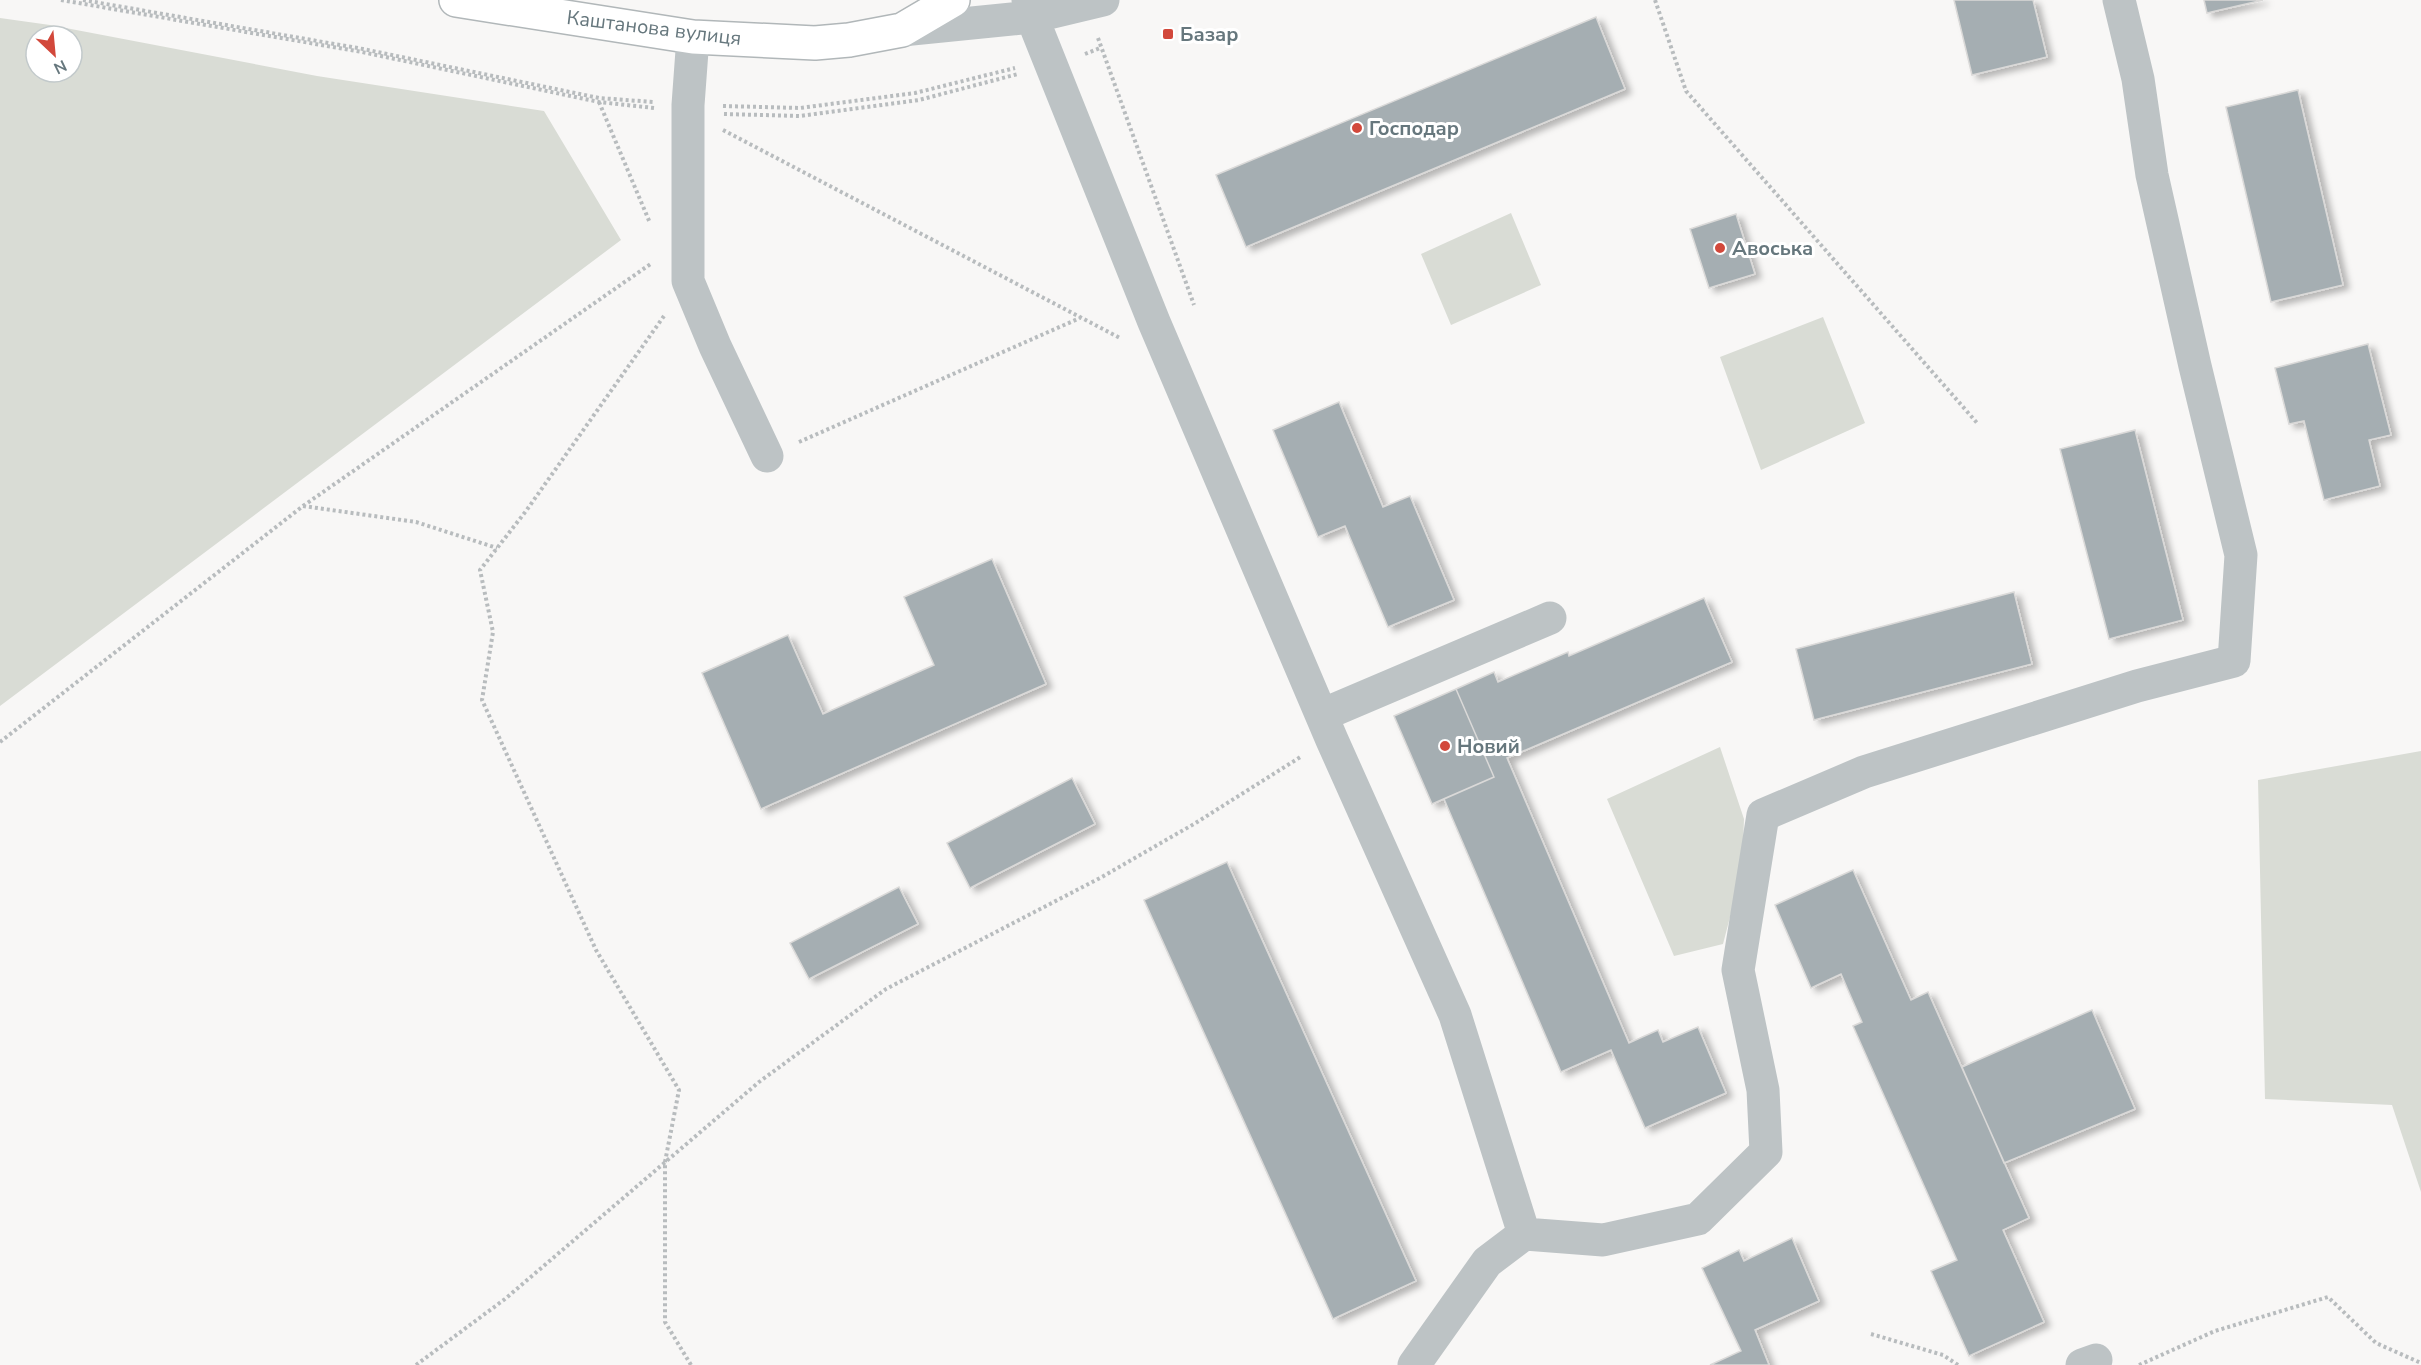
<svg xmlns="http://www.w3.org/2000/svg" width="2421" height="1365" font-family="'Nunito Sans',sans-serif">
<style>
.green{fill:#d9dcd5;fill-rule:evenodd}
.building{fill:#a5aeb2;stroke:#dad9d8;stroke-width:1.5;filter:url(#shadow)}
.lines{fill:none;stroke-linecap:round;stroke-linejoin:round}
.major-casing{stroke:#b1b7b9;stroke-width:36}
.path{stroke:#b8bcbe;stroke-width:4;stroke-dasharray:3 3;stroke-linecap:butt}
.minor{stroke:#bdc3c5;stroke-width:33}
.major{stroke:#fff;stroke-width:33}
.poi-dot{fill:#d2483b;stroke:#fff;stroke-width:2}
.labels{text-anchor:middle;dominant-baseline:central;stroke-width:6;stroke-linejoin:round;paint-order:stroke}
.street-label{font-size:20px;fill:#66777d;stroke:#fff}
.poi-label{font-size:20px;font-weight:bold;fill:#66777d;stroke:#fff;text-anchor:start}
</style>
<defs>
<filter id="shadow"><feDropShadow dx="6" dy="4" stdDeviation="3" flood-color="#0004"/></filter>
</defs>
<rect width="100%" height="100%" fill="#f8f7f6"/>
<path class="green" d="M0,18L50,25L317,76L544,111L621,240L0,706ZM36,36H72V72H36Z
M1511,213L1541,285L1451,325L1421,254Z
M1823,317L1865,423L1761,470L1720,357Z
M1720,747L1744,819L1742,871L1723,944L1674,956L1607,799Z
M2421,751V1192L2392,1105L2265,1099L2258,780Z"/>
<path class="building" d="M1954,0H2033L2047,57L1972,75Z
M2204,0H2263L2207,13Z
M1596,17L1625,89L1246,247L1216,175Z
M2298,90L2343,285L2271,302L2226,107Z
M1736,214L1755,274L1709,288L1690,229Z
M2368,344L2391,435L2369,440L2380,486L2324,500L2304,421L2289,424L2275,368Z
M1339,402L1383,507L1410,496L1454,600L1388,627L1345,526L1318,537L1273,430Z
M2135,430L2183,620L2109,639L2060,449Z
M992,559L1046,684L761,809L702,673L788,635L823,714L934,665L904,597Z
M2014,592L2032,664L1814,720L1796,649Z
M1704,598L1732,662L1507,758L1629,1043L1658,1030L1663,1042L1698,1027L1726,1093L1645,1128L1611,1050L1561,1072L1444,799L1494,777L1456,689L1494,672L1498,682L1568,652L1569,656Z
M1456,689L1494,777L1432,804L1394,716Z
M1072,778L1095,824L970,888L947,843Z
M1227,862L1416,1281L1333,1319L1144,900Z
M1853,870L1911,1000L1928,992L2029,1218L2003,1230L2044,1322L1969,1356L1931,1271L1957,1260L1853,1026L1862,1022L1841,974L1811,988L1775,905Z
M899,887L918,924L809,979L790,943Z
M2092,1010L2135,1109L2004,1163L1962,1067Z
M1792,1238L1819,1301L1755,1330L1769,1365H1710L1741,1351L1702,1268L1739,1250L1744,1261Z"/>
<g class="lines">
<defs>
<path id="major" d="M456,0L693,37L815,43L849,40L902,30L953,0"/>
</defs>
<use href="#major" class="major-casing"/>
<path class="path" d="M61,0L362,52L599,102L654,108
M83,0L363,49L599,98L653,102
M1655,0L1686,91L1978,424
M1098,38L1194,305
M1085,54L1100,48
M599,102L650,223
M723,106L800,108L915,93L1015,68
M724,114L800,116L919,100L1018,74
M723,130L1120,338
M664,316L526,511L480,570L493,632L482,700L596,950L679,1090L665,1162V1322L691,1365
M799,442L1080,318
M303,506L416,522L497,548
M0,742L303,506L652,263
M1871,1334L1943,1355L1958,1365
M416,1365L505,1299L759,1082L886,989L1100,878L1194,824L1302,756
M2139,1365L2215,1331L2328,1297L2376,1343L2421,1363"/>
<path class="minor" d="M1028,0L1032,17L1154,322L1332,740L1455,1015L1524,1234
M902,30L1032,17L1103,0
M693,37L688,105V281L715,346L767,456
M1322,715L1550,618
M1414,1365L1487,1262L1524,1234L1603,1240L1698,1219L1766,1152L1763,1090L1738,970L1763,815L1864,772L2137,686L2234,661L2241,555L2195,366L2152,175L2138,79L2119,0
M2082,1365L2096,1360"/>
<use href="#major" class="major"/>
</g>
<g class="poi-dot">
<rect x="1162" y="28" width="12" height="12" rx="3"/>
<circle cx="1357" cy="128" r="6"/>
<circle cx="1720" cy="248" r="6"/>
<circle cx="1445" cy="746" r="6"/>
</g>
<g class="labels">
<g class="street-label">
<text transform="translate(654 28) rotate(7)">Каштанова вулиця</text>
</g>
<g class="poi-label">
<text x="1180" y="34">Базар</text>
<text x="1369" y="128">Господар</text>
<text x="1732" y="248">Авоська</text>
<text x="1457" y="746">Новий</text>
</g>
</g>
<g transform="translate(54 54) rotate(154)"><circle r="28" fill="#ffffff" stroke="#c2c9cb" stroke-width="1.5"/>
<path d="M0-4.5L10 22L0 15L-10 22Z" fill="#d2483b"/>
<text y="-9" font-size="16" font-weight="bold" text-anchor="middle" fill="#66777d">N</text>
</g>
</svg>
